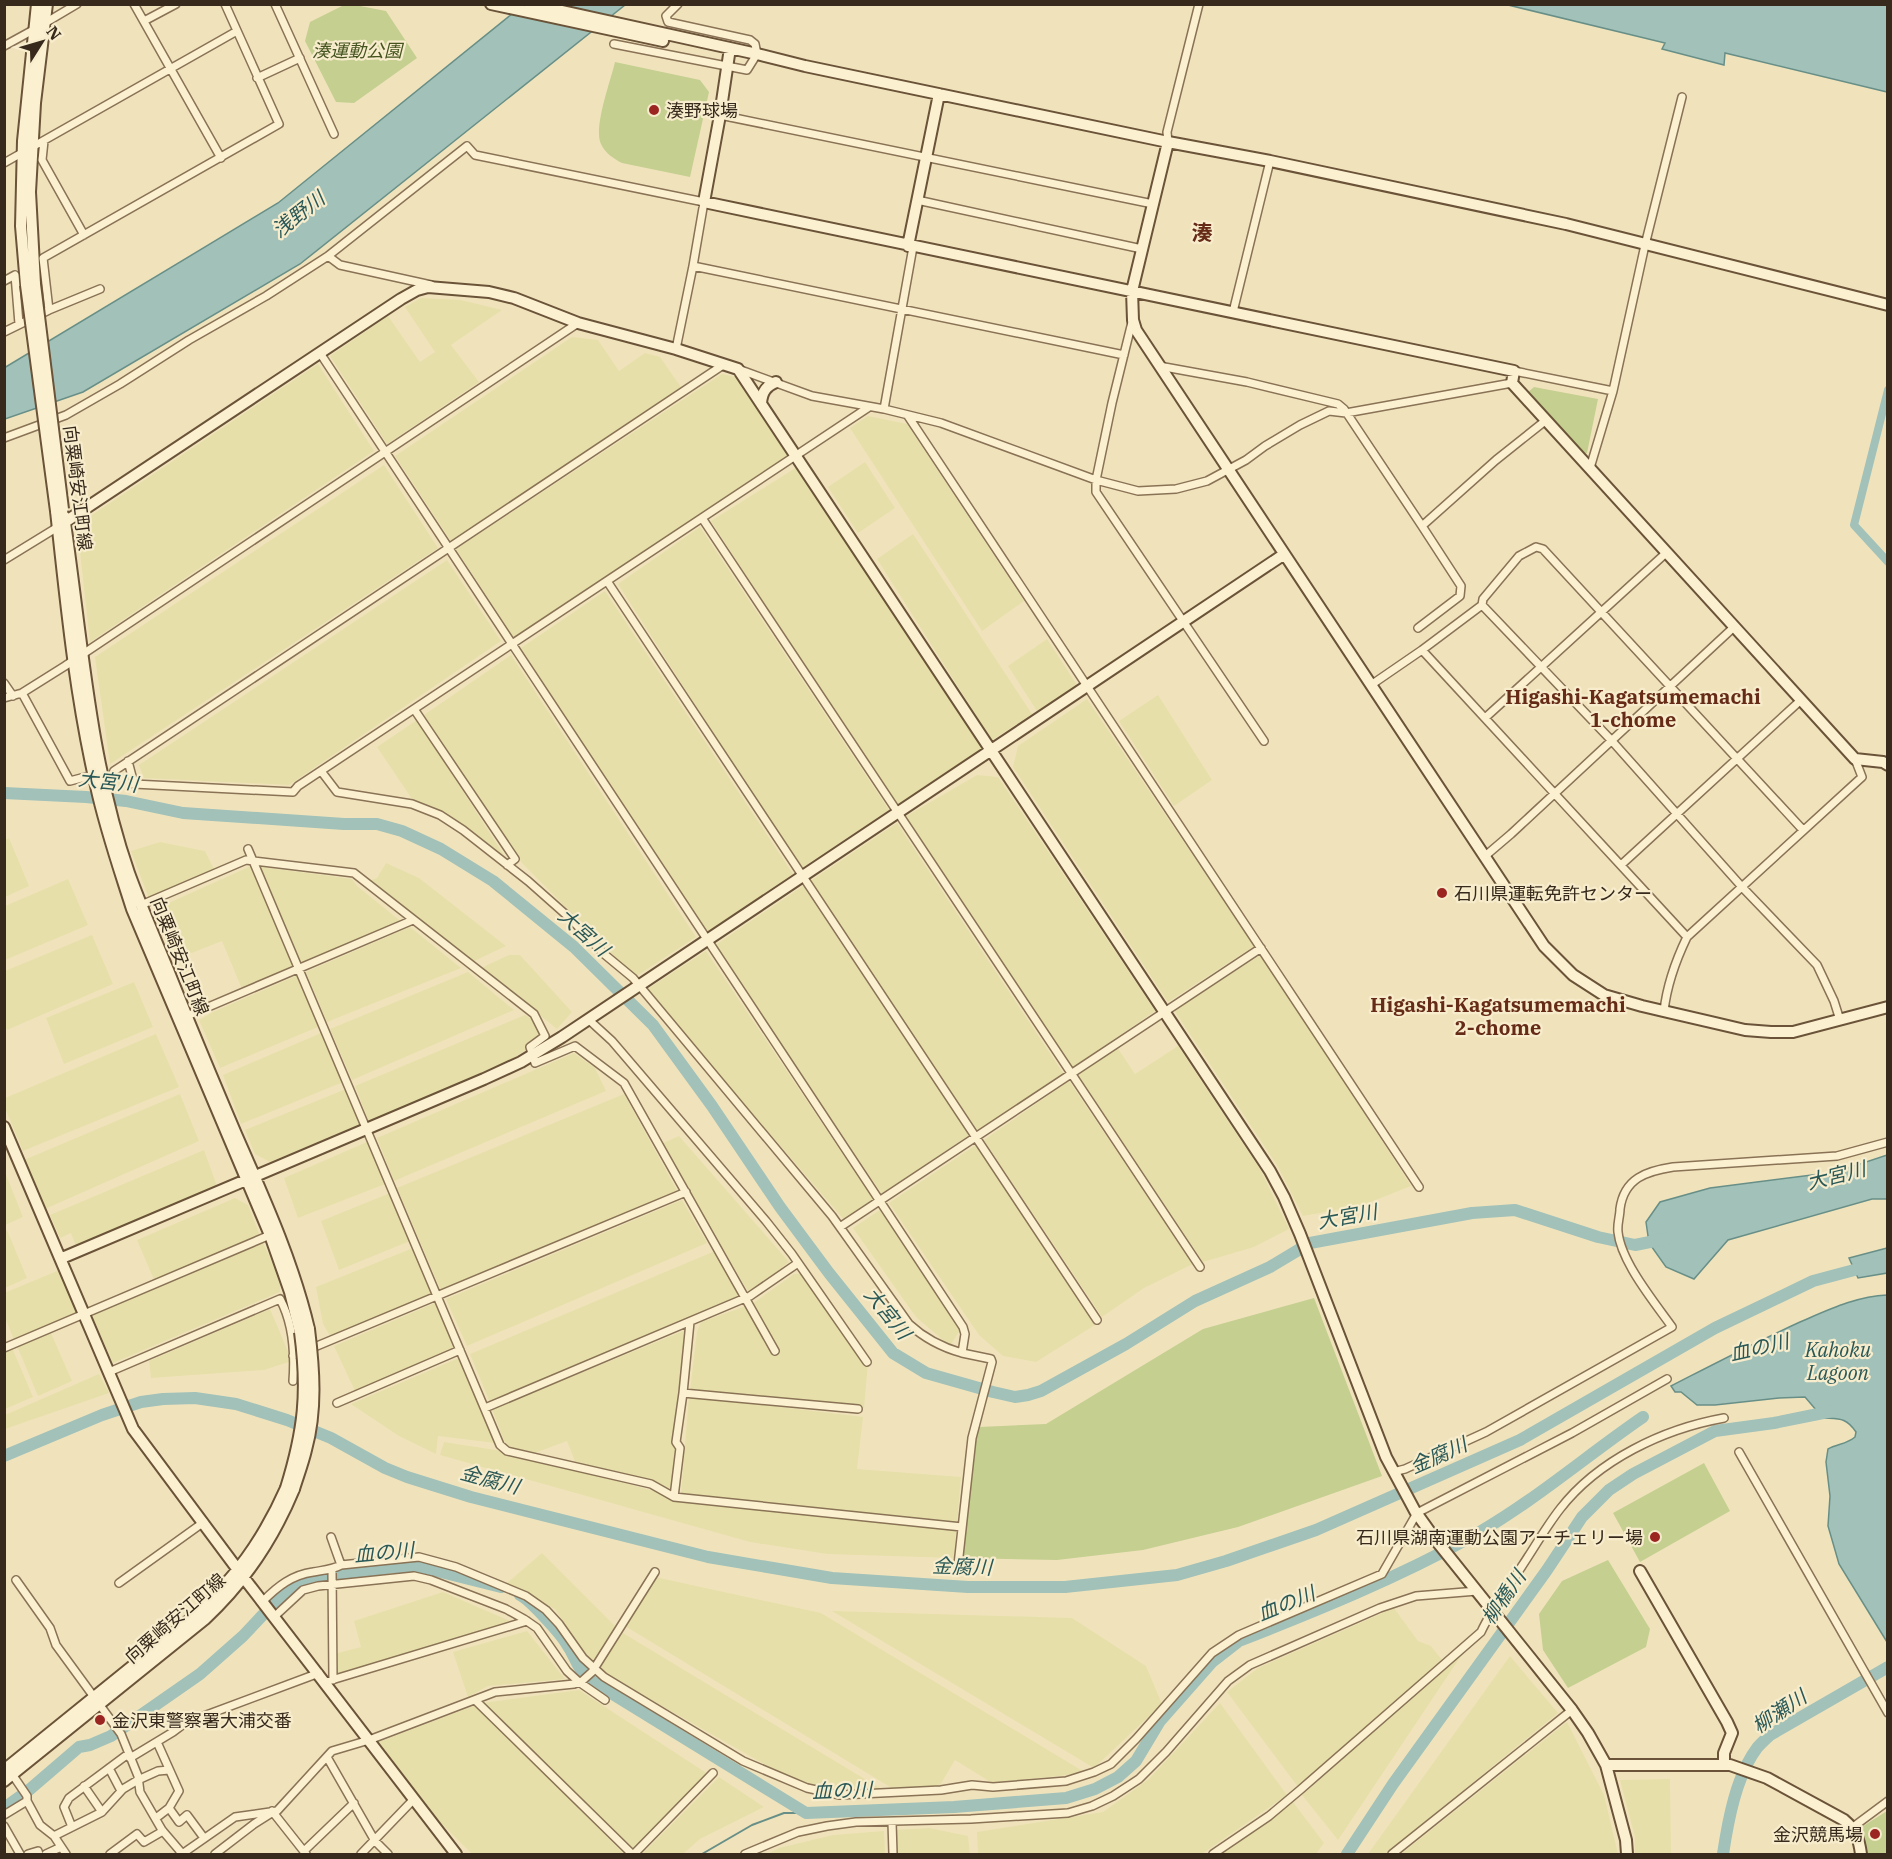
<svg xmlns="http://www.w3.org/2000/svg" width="1892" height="1859" font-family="'IBM Plex Serif','Noto Sans JP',serif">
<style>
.farmland{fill:#e6dfa9}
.green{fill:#c5cf90}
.water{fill:#a1c1b9;stroke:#688f87;stroke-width:1.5}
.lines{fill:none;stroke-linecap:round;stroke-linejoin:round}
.stream{stroke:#688f87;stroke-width:2}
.canal{stroke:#a1c1b9;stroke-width:8}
.river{stroke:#a1c1b9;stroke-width:12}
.street-casing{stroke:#897255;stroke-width:10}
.secondary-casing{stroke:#6a5338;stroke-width:14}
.street{stroke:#fbf0d0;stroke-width:7}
.secondary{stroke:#fbf0d0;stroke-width:10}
.secondary-bridge-casing{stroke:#6a5338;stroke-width:14;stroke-linecap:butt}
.secondary-bridge{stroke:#fbf0d0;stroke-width:10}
.poi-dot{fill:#9b2521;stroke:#f7eccc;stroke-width:2}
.labels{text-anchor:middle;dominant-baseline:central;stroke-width:4.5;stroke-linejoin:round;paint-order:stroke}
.park-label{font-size:18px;font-style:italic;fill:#465520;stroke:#f7eccc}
.poi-label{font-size:18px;fill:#37291b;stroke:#f7eccc;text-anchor:start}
.street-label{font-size:18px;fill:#37291b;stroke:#f7eccc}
.water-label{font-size:20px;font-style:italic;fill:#295857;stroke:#f7eccc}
.neighbourhood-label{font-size:20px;font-weight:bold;fill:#662b17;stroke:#f7eccc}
.quarter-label{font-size:21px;font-weight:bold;fill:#662b17;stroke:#f7eccc}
</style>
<rect width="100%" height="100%" fill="#f0e3bc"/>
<path class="farmland" d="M421,298L461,300L502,310L451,345L479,382L387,444L330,356L388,316L420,362L435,352L405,307Z
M572,337L598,340L619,371L645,353L660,357L681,387L451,541L395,456Z
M318,364L374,451L90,642L77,525Z
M722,374L739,378L790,454L514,638L456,549Z
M868,416L907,424L1024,601L982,631L850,428Z
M865,462L895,508L858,533L828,487Z
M384,465L438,548L110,764L95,657Z
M797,467L984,747L895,806L711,521Z
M700,527L889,810L800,869L618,584Z
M913,534L1032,714L992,740L877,559Z
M447,560L501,641L289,785L144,778L139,765Z
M605,591L793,874L705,933L521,648Z
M1047,639L1077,685L1037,711L1008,666Z
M511,655L696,937L635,977L522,863L424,715Z
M1158,695L1212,780L1174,806L1119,721Z
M1087,699L1254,946L1168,1002L1013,767L1018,746Z
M417,720L507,860L457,821L412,799L377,747Z
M977,775L998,777L1155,1011L1072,1068L903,818Z
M897,823L1063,1073L978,1131L809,882Z
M9,838L29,886L5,897V840Z
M160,842L205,851L215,871L150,901L131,851Z
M386,863L419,878L506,946L472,962L369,881L377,878Z
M251,866L293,968L242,989L222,941L174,960L153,910Z
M261,867L352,879L357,886L403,923L302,965Z
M68,879L88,925L5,960V906Z
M803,886L969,1135L882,1194L714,946Z
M410,927L461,968L327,1022L306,972Z
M92,935L113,984L7,1030L4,1024L5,971Z
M706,951L875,1202L846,1222L646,990Z
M1262,954L1411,1186L1363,1205L1303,1216L1277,1165L1174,1010Z
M509,955H520L572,1012L557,1029L481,968Z
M468,972L514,1010L352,1080L330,1029Z
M298,975L318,1027L220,1068L199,1020L213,1012Z
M134,982L153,1027L64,1064L46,1018Z
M525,1015L537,1023L543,1039L502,1065L369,1122L355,1086Z
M321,1033L343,1082L241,1124L223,1075Z
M156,1034L179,1087L23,1151L5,1108V1098Z
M1178,1046L1261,1171L1289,1229L1254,1247L1203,1262L1078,1075L1117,1047L1135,1074Z
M574,1053L595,1068L606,1091L394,1181L377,1138Z
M1069,1081L1193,1264L1144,1288L1102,1317L984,1140Z
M346,1089L361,1124L270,1162L255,1154L245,1130Z
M180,1094L199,1141L45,1209L24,1160Z
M624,1094L679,1194L442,1293L397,1188Z
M679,1136L789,1262L749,1293L661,1144Z
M367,1142L385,1184L298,1218L284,1178Z
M976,1145L1095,1325L1036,1362L1003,1356L979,1335L889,1203Z
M204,1150L217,1186L76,1246L71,1233L60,1238L50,1215Z
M5,1172L23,1217L5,1225H4Z
M390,1193L410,1241L339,1270L321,1221Z
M235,1198L248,1205L260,1236L155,1282L137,1240Z
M682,1200L707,1243L467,1346L446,1299Z
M880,1210L960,1330L950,1346L916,1317L853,1228Z
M7,1230L27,1278L5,1288V1231Z
M263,1243L272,1262L280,1285V1292L113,1363L93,1318L95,1313Z
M413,1248L433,1297L332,1339L323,1324L316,1287Z
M715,1251L744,1299L491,1405L470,1354Z
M62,1269L79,1312L14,1340L5,1317L4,1293Z
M794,1274H803L868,1363L864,1408L690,1391L697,1332L701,1322L752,1304Z
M435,1303L454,1349L355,1391L334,1346Z
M270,1309L292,1361L264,1370L151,1378L149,1361Z
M691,1328L676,1492L661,1484L576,1464L567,1441L532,1454L507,1448L492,1409Z
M51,1333L72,1381L38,1396L17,1346Z
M11,1348L13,1350L33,1397L5,1409V1350Z
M459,1358L495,1443L438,1436L436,1454L399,1436L351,1404Z
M99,1374L109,1393L5,1429V1415Z
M689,1396L863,1417L857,1469L961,1477L957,1523L681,1495Z
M444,1442L502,1451L654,1491L676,1501L956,1529L954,1558L827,1554L750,1542L440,1455Z
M542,1553L617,1628L591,1663L555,1609L506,1584Z
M655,1577L821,1613L1086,1773L992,1783L955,1760L939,1787L895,1790L625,1626Z
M443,1592L517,1624L335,1680L334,1654L361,1647L354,1621Z
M1394,1608L1418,1641L1431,1646L1442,1660L1298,1787L1227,1692L1258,1668Z
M832,1611L1072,1618L1146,1666L1162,1704L1094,1768Z
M527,1631L565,1679L488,1686L468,1697L453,1652Z
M623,1633L883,1790L833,1792L794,1781L597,1669Z
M1463,1653L1338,1840L1302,1795Z
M1510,1656L1558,1713L1385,1854H1368Z
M579,1690L708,1774L631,1851L483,1703Z
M1220,1703L1287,1795L1202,1854H978L977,1832L1103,1812L1149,1779Z
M476,1705L624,1854H472L439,1821L379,1742Z
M1567,1722L1604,1795L1618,1854H1401Z
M719,1777L764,1807L700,1839L683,1854H642Z
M1670,1779L1671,1854H1635V1837L1620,1780Z
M1293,1802L1324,1843L1316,1854H1219Z
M929,1828L968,1836L970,1854H896L894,1830Z
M884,1831L885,1854H767L779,1848L833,1835Z"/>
<path class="green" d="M344,5H355L386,11L417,58L354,103L336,102L305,41L310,22Z
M615,62L700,80L709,92L690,177L622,163C614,159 605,153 601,144C593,128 611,80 615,62Z
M1534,387L1598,399L1587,453L1583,455L1527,393Z
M1314,1298L1382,1476L1238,1527L1143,1550L1057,1560L963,1558L974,1449L979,1427L1046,1424L1203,1329Z
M1704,1463L1730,1511L1640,1562L1613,1513Z
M1608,1560L1650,1629L1646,1647L1568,1688L1543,1650L1539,1614L1562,1581Z
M1887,1811V1854H1866L1860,1828Z"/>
<path class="water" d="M523,5H625L300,264L83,392L5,419L4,368L278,203Z
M1508,5H1887V92L1725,53L1724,65L1662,49L1665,43Z
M1887,1155V1199H1872L1728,1240L1694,1279L1666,1267L1649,1243L1646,1222L1660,1202L1710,1188L1836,1172Z
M1887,1248V1273L1858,1278L1849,1258Z
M1887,1295H1888L1887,1642L1839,1564L1828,1526L1830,1496L1826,1462L1828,1449C1837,1444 1847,1444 1855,1437L1856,1432C1846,1417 1839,1419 1823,1418L1805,1397L1779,1398L1715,1405H1697L1681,1392H1675L1671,1386C1714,1364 1756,1342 1800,1322C1828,1310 1857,1296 1887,1295Z"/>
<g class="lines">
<path class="stream" d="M702,1854L752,1825L784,1813H806"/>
<path class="canal" d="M1888,390L1854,525L1888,562"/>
<path class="river" d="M4,793L86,797L126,801L183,813L344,824H377L402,831L441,849L493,881L574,947L653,1025L712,1106L780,1207L829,1273L893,1353L926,1373L993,1392L1015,1397L1028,1395L1041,1391L1126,1344L1195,1301L1270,1267L1310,1243L1472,1213L1515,1210L1598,1237L1635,1245L1665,1239
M4,1456L102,1415L141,1402L163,1399L195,1398L236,1404L287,1420L331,1438L385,1468L407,1477L471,1497L708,1557L832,1578L968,1587H1065L1177,1575L1226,1561L1316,1530L1520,1440L1715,1328L1813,1281L1888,1261
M520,1595C530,1600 560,1633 566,1643C578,1660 574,1666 593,1682L806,1813L954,1807L1066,1798L1095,1789L1118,1777L1136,1761L1160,1721L1212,1662L1239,1641C1318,1610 1397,1578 1471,1537C1532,1503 1586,1456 1643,1417
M4,1808L29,1790L79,1747L90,1745L111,1736L200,1674L243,1636L276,1601L298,1584L310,1580L393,1567H421L501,1587
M1347,1854L1393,1784L1547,1570L1582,1517L1609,1490L1633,1474L1715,1431L1774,1423L1833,1411
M1723,1854C1728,1821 1736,1776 1757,1748C1760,1744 1766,1739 1770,1735L1888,1667"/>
<defs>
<path id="street" d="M134,4L221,158
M275,4L334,134
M144,21L176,4
M45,23L77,4
M614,44L747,70L757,54L755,44L750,40L668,22L666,16L678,4
M4,46L35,29
M257,78L300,58
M720,115L1153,204
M44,141L42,160L84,235
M1168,142L1167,132L1199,4
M4,163L237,31
M917,200L1142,249
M328,256L340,265L431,285
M693,266L1124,355
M4,281L15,275L19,324
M49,310L43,258L279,124L225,4
M1233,312L1270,161
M1132,322L1112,403L1096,480V492L1264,741
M4,332L49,310L100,289
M320,353L963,1327L965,1334L962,1353L991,1359L992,1362L972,1438L958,1565
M1159,366L1247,382L1338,404L1344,409L1422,526L1496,460L1545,421
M738,369L812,396L884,409L941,423L1096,480L1138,491L1176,489L1207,481L1246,460L1265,446L1300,425L1329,411L1346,413L1512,383
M1514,371L1613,391
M884,409L913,247
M908,416L1419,1187
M4,438L66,415L120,384L189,340L266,296L328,256L467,146L475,155L704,202L693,266L676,349
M1590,468L1613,391L1645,245L1682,97
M702,518L1200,1267
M4,560L61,525
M607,581L1097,1320
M1482,605L1612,741L1742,887L1817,965L1834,1001L1840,1020
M1418,628L1460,596L1461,586L1422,526
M1422,650L1687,937
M4,683L13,696
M1371,685L1422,650L1482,605L1483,599L1519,556L1536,547L1543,549L1803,830
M22,693L70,781L85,777
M4,698L22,693L65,666L578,323
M414,709L515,859L507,865
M1485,718L1666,553
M128,761L134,784L293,792L298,786L869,407
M114,771L723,365
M321,771L337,792L412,804L440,815L463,830L528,881L572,920L604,954L633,978L832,1216L909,1324C925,1339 941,1347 962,1353
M248,849L500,1445L507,1451L651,1484L674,1497L962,1527
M1484,857L1511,834L1734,627
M1621,865L1801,700
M141,905L246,860L354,873L534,1014L545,1036L530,1047L535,1063L575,1046L624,1083L775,1351
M1664,1011C1667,984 1675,962 1687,937L1862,777L1855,759
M187,1016L413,920
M588,1019L612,1041L766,1221L792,1254L867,1362
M840,1227L1261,948
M690,1322L683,1393L858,1409
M4,1348L270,1235
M293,1356L686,1192
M109,1372L280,1299C293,1323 295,1354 293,1381
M337,1403L460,1350
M485,1408L750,1296L798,1263
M1739,1452L1888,1713
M1393,1472L1405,1469L1486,1432L1672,1327C1655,1303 1621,1262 1618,1232C1617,1224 1620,1216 1620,1209C1624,1178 1647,1171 1673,1167L1837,1156L1888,1142
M674,1497L680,1448L676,1442L683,1393
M331,1537L341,1565
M332,1570L333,1680
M16,1580L50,1628L56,1645L121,1734L138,1776L140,1792L162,1830L180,1851V1854
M119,1583L204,1522
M263,1601C278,1586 292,1575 313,1572C324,1570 331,1570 341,1565L419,1557L456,1567L526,1596L546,1610L559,1624L583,1658L604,1677L743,1761L807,1788L840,1795L941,1790L972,1785L993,1787L1066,1781L1094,1772L1111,1764L1136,1739L1212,1653L1239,1635L1382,1574L1417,1513L1572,1433L1667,1379
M275,1616L303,1590L318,1586L414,1576L431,1580L506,1609L524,1619L537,1628L567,1671L579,1682L605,1700
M325,1682L527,1621
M475,1700L632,1854
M327,1757L375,1841L388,1854
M130,1758L173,1732L185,1723L319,1673
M109,1768L121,1791
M84,1786L102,1812
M27,1801L40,1825L54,1836L102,1812L123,1789L138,1780L158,1771L169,1770
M169,1808L179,1822L187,1815L204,1838
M272,1811L306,1854
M4,1815L27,1801V1796L12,1774
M156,1818L169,1808L179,1791L157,1742
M892,1822L893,1854
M4,1826L20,1854
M72,1827L64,1807L69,1798L128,1754
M1853,1827L1888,1801
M54,1836L66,1854
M304,1851L354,1803
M28,1854L38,1851L39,1854
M46,1854L61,1847
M110,1854L137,1834L144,1842L163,1831
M182,1854L235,1817L277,1811L332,1751L369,1740L495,1692L574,1684L582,1681L592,1672L655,1572
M215,1854L254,1824L273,1812
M361,1854L414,1799
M634,1854L713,1773
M745,1854L798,1832L827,1826L856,1822L971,1819L1068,1813L1092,1806L1113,1796L1139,1779L1166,1752L1228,1681L1250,1665L1380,1608L1416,1596L1477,1591
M1213,1854L1269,1816L1300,1790L1481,1632C1492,1608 1508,1588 1522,1566C1534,1548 1546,1527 1560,1509C1598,1460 1663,1429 1724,1418
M1392,1854L1572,1710"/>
<path id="secondary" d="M491,4L663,41
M530,4L757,54L805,66L1168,142L1270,161L1566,224L1888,305
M730,48L720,115L704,202L1514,371L1512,383L1855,759L1883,762L1888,765
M1168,142L1132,291L1133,320L1136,330L1544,946L1573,975L1604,995L1642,1006L1745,1030L1771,1032H1793L1888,1007
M908,246L939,94
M35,284L30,192L35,103L47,4
M26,285L21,226L23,141L37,4
M761,403C762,392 766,386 776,382
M56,511C66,603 75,696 96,786C105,828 119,868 132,909L270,1235L290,1292L300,1332
M64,516C82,636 89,758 129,873C141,906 155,938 168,970C190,1025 213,1080 236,1134C264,1198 293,1261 309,1329
M65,522L401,299L417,290L428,287L489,292L514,298L578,323L676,349L738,369L1270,1171L1284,1197L1300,1234L1386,1457L1415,1511L1435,1539L1572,1710L1588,1733L1606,1765H1730L1767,1778L1844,1820C1856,1830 1859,1839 1861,1854
M4,1127L133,1429L244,1578L456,1854
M62,1258L484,1079L521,1062L562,1037L1283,555
M1640,1571L1727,1722L1732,1733L1724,1753V1764
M1606,1765L1626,1840L1627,1854
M4,1770L192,1618C234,1580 263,1540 286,1488
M4,1781L205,1619C245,1582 273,1540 294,1489"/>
</defs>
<use href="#street" class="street-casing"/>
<use href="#secondary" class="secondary-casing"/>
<use href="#street" class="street"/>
<use href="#secondary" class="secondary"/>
<defs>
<path id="secondary-bridge" d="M35,284L63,509
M26,285L56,511
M286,1488C304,1430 308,1392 300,1332
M294,1489C298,1476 303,1463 306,1450C317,1410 314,1369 309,1329"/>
</defs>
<use href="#secondary-bridge" class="secondary-bridge-casing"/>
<use href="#secondary-bridge" class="secondary-bridge"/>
</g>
<g class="poi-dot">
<circle cx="654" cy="110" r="6"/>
<circle cx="1442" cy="893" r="6"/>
<circle cx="1655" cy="1537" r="6"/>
<circle cx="100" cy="1720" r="6"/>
<circle cx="1875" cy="1834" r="6"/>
</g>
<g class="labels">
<g class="park-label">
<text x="357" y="50">湊運動公園</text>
</g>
<g class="poi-label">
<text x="666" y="110">湊野球場</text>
<text x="1454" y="893">石川県運転免許センター</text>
<text x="1643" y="1537" text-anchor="end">石川県湖南運動公園アーチェリー場</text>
<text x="112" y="1720">金沢東警察署大浦交番</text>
<text x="1863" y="1834" text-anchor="end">金沢競馬場</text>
</g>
<g class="street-label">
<text transform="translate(78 488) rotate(83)">向粟崎安江町線</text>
<text transform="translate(180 956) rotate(68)">向粟崎安江町線</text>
<text transform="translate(175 1618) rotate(-41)">向粟崎安江町線</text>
</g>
<g class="water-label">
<text transform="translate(298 214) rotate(-38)">浅野川</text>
<text transform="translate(108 781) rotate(6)">大宮川</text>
<text transform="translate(584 932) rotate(42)">大宮川</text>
<text transform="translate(1836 1175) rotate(-14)">大宮川</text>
<text transform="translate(1347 1216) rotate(-10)">大宮川</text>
<text transform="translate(888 1313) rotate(51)">大宮川</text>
<text transform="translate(1759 1347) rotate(-13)">血の川</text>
<text x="1838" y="1349">Kahoku<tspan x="1838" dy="23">Lagoon</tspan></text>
<text transform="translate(1438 1455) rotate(-24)">金腐川</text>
<text transform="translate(490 1479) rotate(15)">金腐川</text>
<text transform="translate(384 1552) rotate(-5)">血の川</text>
<text transform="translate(962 1566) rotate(2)">金腐川</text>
<text transform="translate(1503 1597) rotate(-55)">柳橋川</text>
<text transform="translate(1286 1603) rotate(-22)">血の川</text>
<text transform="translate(1779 1711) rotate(-34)">柳瀬川</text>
<text transform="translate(842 1790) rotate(-2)">血の川</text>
</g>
<g class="neighbourhood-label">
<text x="1633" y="696">Higashi-Kagatsumemachi<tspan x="1633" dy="23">1-chome</tspan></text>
<text x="1498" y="1004">Higashi-Kagatsumemachi<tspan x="1498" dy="23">2-chome</tspan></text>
</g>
<g class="quarter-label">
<text x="1202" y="232">湊</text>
</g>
</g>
<rect width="1892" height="1859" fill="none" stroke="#37291b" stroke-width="12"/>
<g transform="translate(42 42) rotate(53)" stroke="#f7eccc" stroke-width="4.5" paint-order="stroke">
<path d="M0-4.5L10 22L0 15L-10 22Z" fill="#37291b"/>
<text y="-9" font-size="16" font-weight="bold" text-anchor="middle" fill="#37291b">N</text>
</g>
</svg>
